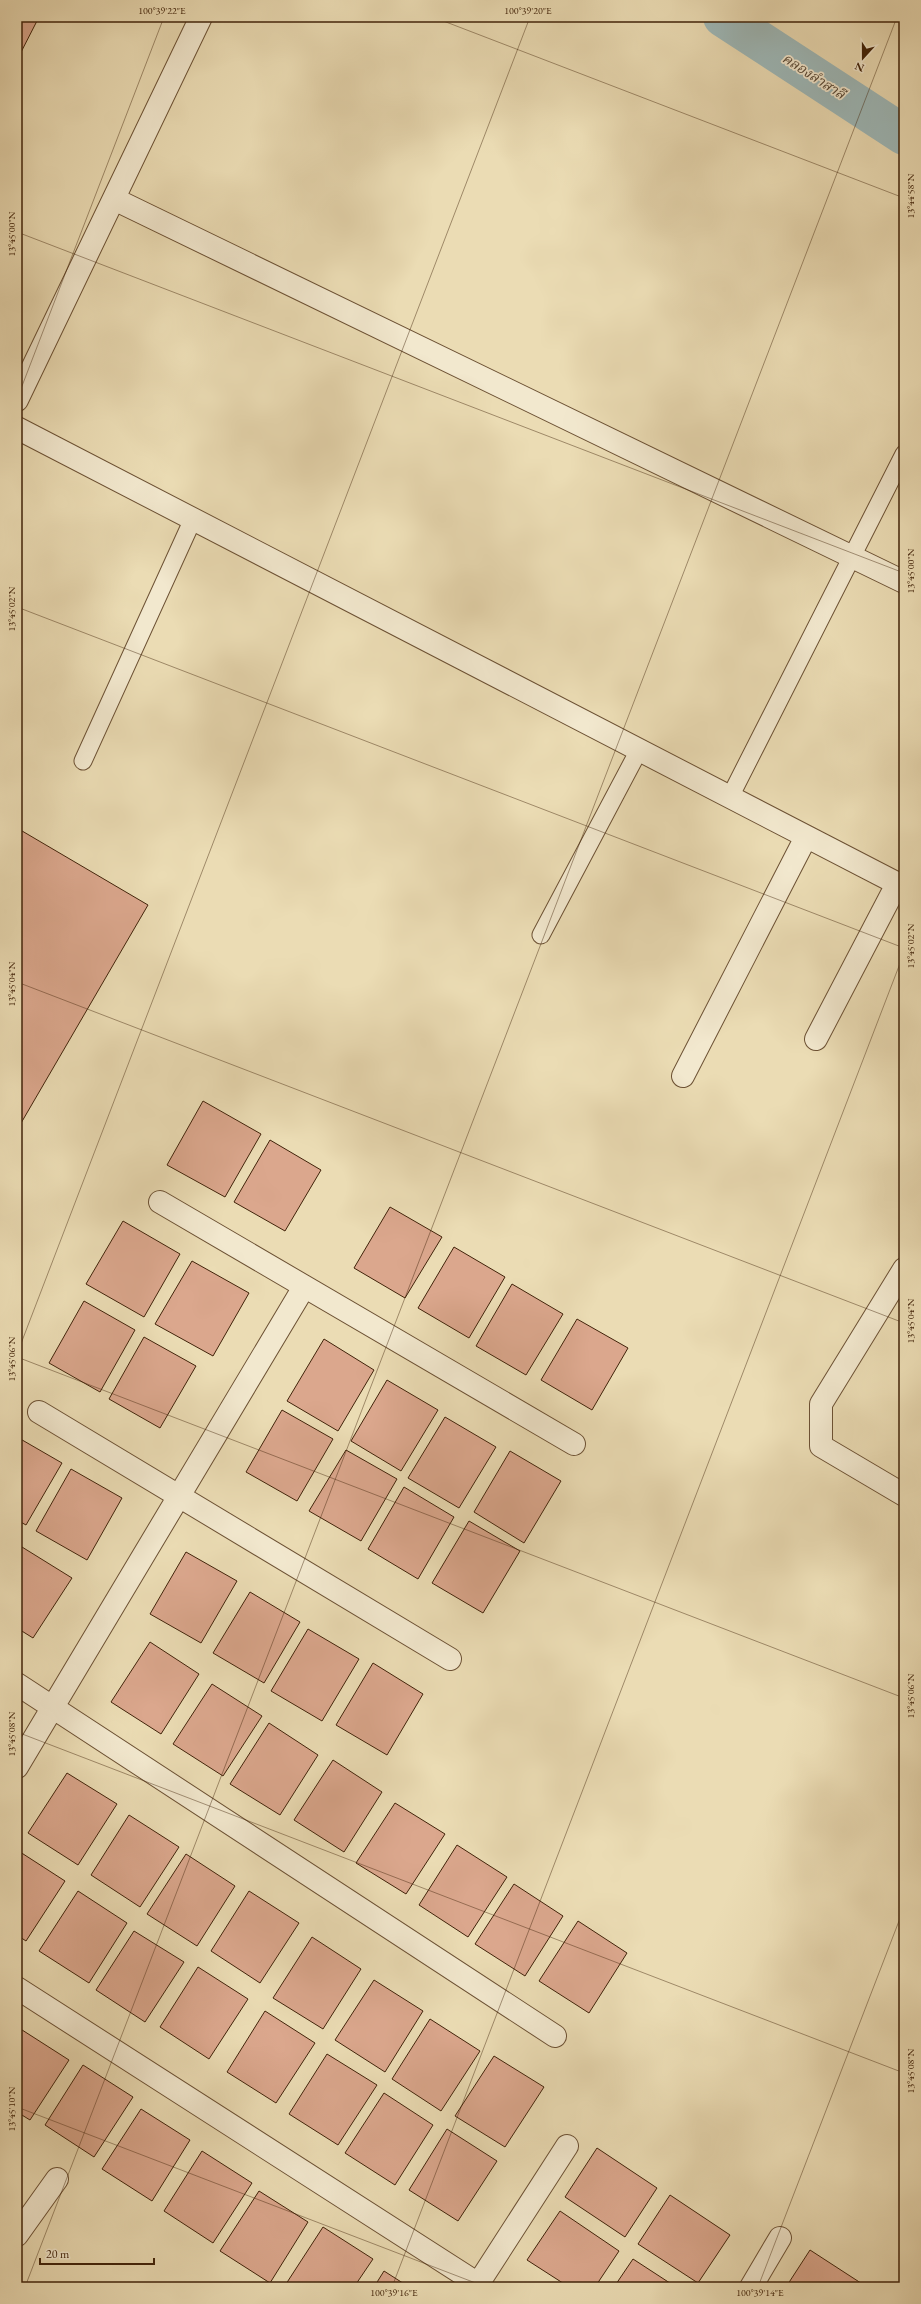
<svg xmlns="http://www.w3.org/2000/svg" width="921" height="2304" font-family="'EB Garamond','Noto Serif Thai',serif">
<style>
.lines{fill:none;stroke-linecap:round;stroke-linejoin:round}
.canal{stroke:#9eb9b9;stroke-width:40}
.building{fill:#dba78d;stroke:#41230a}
.lane-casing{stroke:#6c5134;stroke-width:19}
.street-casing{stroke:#6c5134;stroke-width:24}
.lane{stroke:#f2e8ce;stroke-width:17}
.street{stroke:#f2e8ce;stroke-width:22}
.ticks{fill:none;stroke:#41230a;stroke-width:1;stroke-opacity:0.45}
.labels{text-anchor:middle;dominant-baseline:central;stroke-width:3.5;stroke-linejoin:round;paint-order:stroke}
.water-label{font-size:14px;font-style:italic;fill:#584836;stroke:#f2e8ce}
.neatline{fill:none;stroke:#41230a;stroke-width:1.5}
.ticks-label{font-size:10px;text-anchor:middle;fill:#41230a}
</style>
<rect width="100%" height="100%" fill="#ebdcb4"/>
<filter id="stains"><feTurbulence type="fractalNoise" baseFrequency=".005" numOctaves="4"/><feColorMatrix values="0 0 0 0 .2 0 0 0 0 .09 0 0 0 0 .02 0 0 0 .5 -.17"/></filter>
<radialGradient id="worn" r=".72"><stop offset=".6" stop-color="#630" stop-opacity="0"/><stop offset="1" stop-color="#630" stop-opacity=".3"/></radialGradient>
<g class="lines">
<path class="canal" d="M723,17L904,135"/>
</g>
<path class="building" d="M17,17H39L17,60Z
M17,828L148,905L17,1130Z
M203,1101L261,1134L225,1197L167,1165Z
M270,1140L321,1170L285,1231L234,1202Z
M390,1207L442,1237L405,1298L354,1268Z
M123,1221L180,1254L144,1317L86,1284Z
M454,1247L505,1277L469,1338L418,1308Z
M192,1261L249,1293L213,1356L155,1324Z
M512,1284L563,1314L526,1375L476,1346Z
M84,1301L135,1330L100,1392L49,1363Z
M577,1319L628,1348L592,1410L541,1380Z
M144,1337L196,1366L160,1428L109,1399Z
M324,1339L374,1370L338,1431L287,1401Z
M387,1380L438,1410L401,1471L351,1441Z
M282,1410L333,1439L297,1501L246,1472Z
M445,1417L496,1447L459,1508L408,1478Z
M17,1437L62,1463L26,1525L17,1520Z
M346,1450L397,1479L361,1541L309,1511Z
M510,1451L561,1481L524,1543L474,1512Z
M71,1469L122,1498L87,1560L36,1531Z
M404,1487L454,1517L418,1579L368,1549Z
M469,1521L520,1551L483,1613L432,1583Z
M22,1547L72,1578L33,1638L17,1628V1554Z
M186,1552L237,1581L201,1643L150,1614Z
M250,1592L300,1622L264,1683L213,1653Z
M308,1629L359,1659L322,1721L271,1691Z
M150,1642L199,1674L161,1734L111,1702Z
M373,1663L423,1694L387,1755L336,1725Z
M212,1684L262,1716L223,1776L173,1744Z
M269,1723L318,1755L280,1815L230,1784Z
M333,1760L382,1792L344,1852L294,1820Z
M67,1773L117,1804L78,1865L28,1833Z
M395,1803L445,1834L406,1894L356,1863Z
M129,1815L179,1847L140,1907L91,1875Z
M457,1845L507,1877L468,1937L419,1905Z
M17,1850L65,1881L26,1941L17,1935Z
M186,1854L235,1886L197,1946L147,1914Z
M514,1884L563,1916L525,1976L475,1944Z
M78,1891L127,1923L89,1983L39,1951Z
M249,1891L299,1923L260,1983L211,1951Z
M578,1921L627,1953L589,2013L539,1981Z
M134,1931L184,1962L145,2022L96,1990Z
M312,1937L361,1969L323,2029L273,1998Z
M198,1967L248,1999L209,2059L160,2027Z
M374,1980L423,2011L385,2072L335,2040Z
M265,2011L315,2043L276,2103L227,2072Z
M430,2019L480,2051L441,2111L392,2079Z
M19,2028L69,2060L30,2120L17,2112V2032Z
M327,2054L377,2085L338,2145L289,2114Z
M494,2056L544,2087L505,2147L455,2116Z
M83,2065L133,2097L94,2157L45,2125Z
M384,2093L433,2125L395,2185L345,2153Z
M141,2109L190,2140L152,2201L102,2169Z
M447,2129L497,2161L458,2221L409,2190Z
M597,2148L657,2188L625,2237L565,2197Z
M202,2151L252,2183L213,2243L164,2211Z
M259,2191L308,2222L270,2283L220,2251Z
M670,2195L730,2235L698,2283L638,2244Z
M560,2211L619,2251L595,2287H569L527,2260Z
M323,2227L373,2259L354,2287H284Z
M810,2250L867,2287H786Z
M633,2259L676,2287H614Z
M384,2271L409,2287H374Z"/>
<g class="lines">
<defs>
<path id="lane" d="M83,761L193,519
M730,797L904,454
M541,935L639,750"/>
<path id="street" d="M114,199L904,582
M17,400L201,17
M17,428L904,887
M816,1039L897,884
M683,1076L806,837
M160,1202L574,1444
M904,1269L821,1404V1446L904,1495
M39,1412L450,1659
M17,1684L555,2036
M17,1767L304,1287
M17,1988L483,2287
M17,2235L57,2179
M478,2284L567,2146
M751,2287L780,2238"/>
</defs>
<use href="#lane" class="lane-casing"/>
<use href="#street" class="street-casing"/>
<use href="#lane" class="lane"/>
<use href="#street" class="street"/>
</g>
<path class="ticks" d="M433,17L904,198M17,232L904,573M17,399L164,17M17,607L904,948M17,982L904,1323M17,1354L530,17M17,1357L904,1698M17,1732L904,2073M17,2107L486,2287M25,2287L897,17M392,2287L904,953M758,2287L904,1908"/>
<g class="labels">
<g class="water-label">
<text transform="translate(814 76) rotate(33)">คลองลำสาลี</text>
</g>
</g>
<rect width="921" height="2304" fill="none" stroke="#ebdcb4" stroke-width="44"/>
<g transform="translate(863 58) rotate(201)" stroke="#f2e8ce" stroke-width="3" paint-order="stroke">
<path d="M0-3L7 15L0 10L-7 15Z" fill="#41230a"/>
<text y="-6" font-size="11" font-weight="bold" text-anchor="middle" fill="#41230a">N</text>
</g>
<path d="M40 2258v6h114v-6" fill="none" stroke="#41230a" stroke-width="2"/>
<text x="46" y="2258" font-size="12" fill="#41230a" stroke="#f2e8ce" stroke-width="3" paint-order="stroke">20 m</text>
<rect x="22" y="22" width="877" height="2260" class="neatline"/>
<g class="ticks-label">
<text x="162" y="14">100°39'22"E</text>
<text x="528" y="14">100°39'20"E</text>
<text transform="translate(910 196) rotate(-90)" y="4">13°44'58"N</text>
<text transform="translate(11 234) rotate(-90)" y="4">13°45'00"N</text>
<text transform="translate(910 571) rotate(-90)" y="4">13°45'00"N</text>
<text transform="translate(11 609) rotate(-90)" y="4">13°45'02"N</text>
<text transform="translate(910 946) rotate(-90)" y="4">13°45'02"N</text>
<text transform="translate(11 984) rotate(-90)" y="4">13°45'04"N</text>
<text transform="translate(910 1321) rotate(-90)" y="4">13°45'04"N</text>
<text transform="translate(11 1359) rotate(-90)" y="4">13°45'06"N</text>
<text transform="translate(910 1696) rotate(-90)" y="4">13°45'06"N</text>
<text transform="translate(11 1734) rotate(-90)" y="4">13°45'08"N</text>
<text transform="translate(910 2071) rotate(-90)" y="4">13°45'08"N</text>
<text transform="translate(11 2109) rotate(-90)" y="4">13°45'10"N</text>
<text x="394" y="2296">100°39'16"E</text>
<text x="760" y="2296">100°39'14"E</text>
</g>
<rect width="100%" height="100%" filter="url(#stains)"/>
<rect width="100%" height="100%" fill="url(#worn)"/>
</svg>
